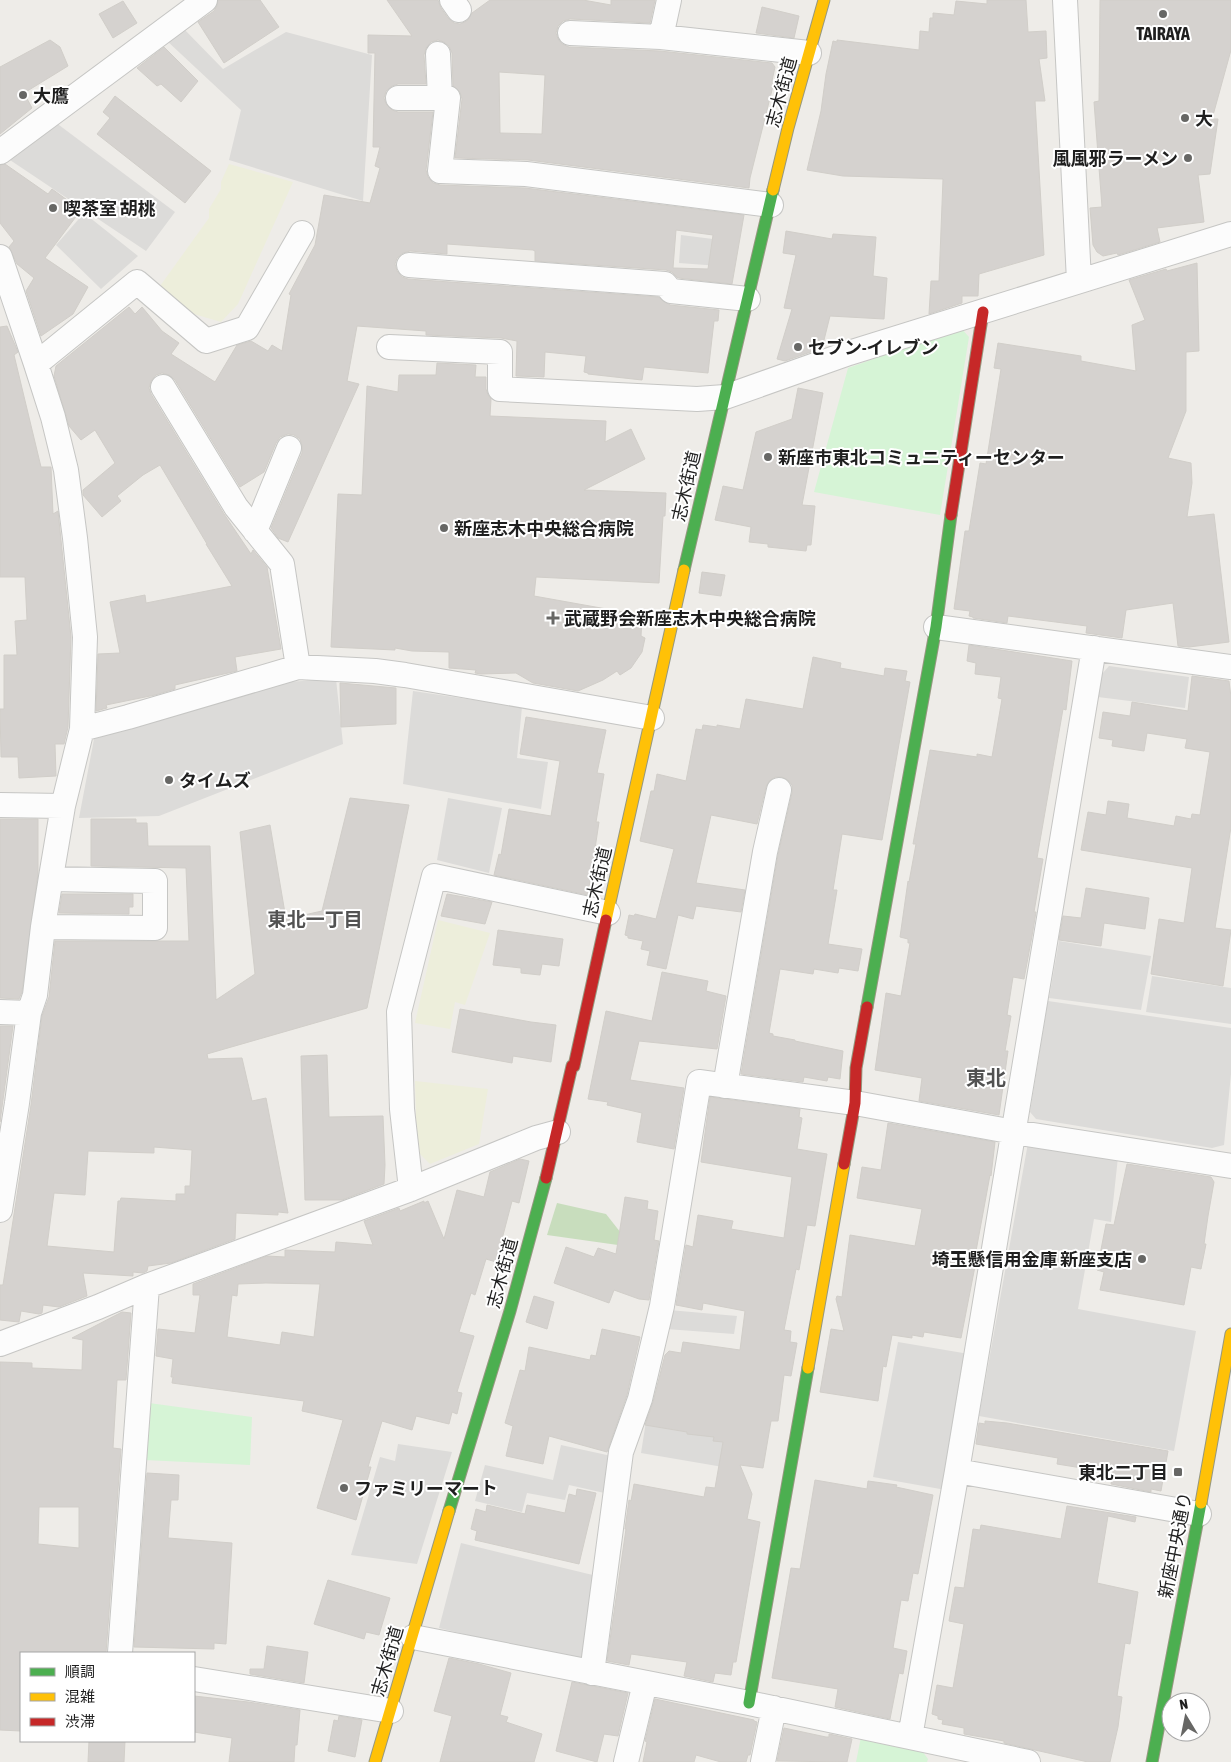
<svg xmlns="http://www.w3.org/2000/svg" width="1231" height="1762" font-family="'Asap Condensed','Noto Sans JP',sans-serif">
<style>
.religious{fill:#dcdbd9}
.farmland{fill:#edeedb}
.forest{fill:#c8ddbd}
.park{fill:#d6f4d6}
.building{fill:#d5d2cf;stroke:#d1cec9;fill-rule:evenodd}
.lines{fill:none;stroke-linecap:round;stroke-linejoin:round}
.street-casing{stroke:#c6c6c4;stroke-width:26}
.fast-casing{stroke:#969880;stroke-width:13}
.slow-casing{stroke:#969880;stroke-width:13}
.jam-casing{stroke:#969880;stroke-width:13}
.street{stroke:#fcfcfc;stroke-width:24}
.fast{stroke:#4caf50;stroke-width:11}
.slow{stroke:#ffc107;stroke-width:11}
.jam{stroke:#c62828;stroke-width:11}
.poi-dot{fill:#676765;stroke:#fff;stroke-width:2}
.labels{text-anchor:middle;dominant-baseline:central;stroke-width:4;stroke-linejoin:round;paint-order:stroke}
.poi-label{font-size:18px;font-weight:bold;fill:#1f1f1f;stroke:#fff;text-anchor:start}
.street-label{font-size:18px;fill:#1f1f1f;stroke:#fff}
.neighbourhood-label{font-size:19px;font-weight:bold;fill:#525252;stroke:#fff}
.quarter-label{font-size:20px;font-weight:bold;fill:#525252;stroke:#fff}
</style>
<rect width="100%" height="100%" fill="#eeece8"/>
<path class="religious" d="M183,28L223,69L286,32L372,55L363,201L229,160L241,110L166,40Z
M55,122L175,212L146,251L10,160L33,134Z
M84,213L138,256L101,289L56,245Z
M681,235L737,242L733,267L679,263Z
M1109,666L1189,677L1185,708L1098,697L1102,674Z
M336,679L343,744L159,816L79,818L94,739L268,683Z
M413,691L522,707L517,758L548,762L541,809L403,784Z
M448,798L502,808L489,873L437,860Z
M1059,941L1151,956L1141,1010L1049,998Z
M1152,976L1231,988V1024L1146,1012Z
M1048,1001L1231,1028V1074L1224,1145L1212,1148L1036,1119L1030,1112Z
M1028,1143L1118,1157L1111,1222L1094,1219L1078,1309L1196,1331L1174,1451L979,1416Z
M669,1310L737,1316L734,1334L666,1329Z
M898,1342L969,1354L946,1490L873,1477Z
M647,1415L729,1429L723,1467L641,1453Z
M398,1444L452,1452L417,1564L351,1555L380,1457L395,1461Z
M561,1445L616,1457L609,1494L569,1485L565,1500L527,1493L522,1512L475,1501L485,1465L553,1480Z
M461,1543L601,1577L588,1664L439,1628Z"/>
<path class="farmland" d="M229,164L293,182L238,304L221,322L187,312L160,286L209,218V209L221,189V182Z
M438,920L490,933L465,1005L455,1002L450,1029L415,1023Z
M415,1081L488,1089L479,1144L430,1164L417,1151Z"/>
<path class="forest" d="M557,1203L606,1214L632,1247L547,1235Z"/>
<path class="park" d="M961,328L969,337L940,515L814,492L848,368Z
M149,1403L252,1417L250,1465L144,1460Z
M861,1737L920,1748L928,1759L927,1762H856Z"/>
<path class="building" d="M218,0H260L279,27L224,63L198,22L214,11L217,6Z
M387,0H438L441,8L448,18L454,23L460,24L467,21L472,13L490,0H583L611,5V0H655L650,23L570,19L563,21L558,26L556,33L558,39L562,44L569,47L660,51L772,63L775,67L772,81L774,82L750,178L749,188L528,160L455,158L462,99L460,92L453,86L452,53L449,46L444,42L438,40L431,42L426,48L424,55L426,84H398L392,86L386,91L384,98L386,104L392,110L398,112H433L426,170L428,177L433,183L440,185L525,188L744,215L732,284L678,278L672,272L666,270L535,261V251L533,250L447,244V254L410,251L403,253L397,258L395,264L397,271L402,277L408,279L658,297L670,305L719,310L718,321H714L708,373L644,367L642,380L588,374V373L584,372L586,356L545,352L544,377L516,376L517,341L501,338L426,335V331L357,326L347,381L359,384L288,542L278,538L271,528L302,453V446L300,439L294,435L288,434L280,437L276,443L264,472L240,487L175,380L169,375L162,373L156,375L151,381L149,388L151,394L224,514L251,554L253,550L267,567L281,649L235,657L237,671L175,685V689L155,695L106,705L107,708L96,711L98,654L120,653L110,602L145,595L146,603L232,586L206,544H207L160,465L143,475L117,496L121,501L102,517L83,495V490L115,463L95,430L81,440L69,426L54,376L56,366L129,307L135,314L142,307L162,331L179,343L171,354L215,382L237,345L251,341L268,351L272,345L282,351L291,295L289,294L315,245L324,195L370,203L380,168L375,166L380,147H373L375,53H368V35L412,36ZM499,72L545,75L542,134L500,133ZM676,230L713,235L708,269L673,268Z
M987,0H1026L1028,32L1046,31L1047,58L1039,59L1045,101H1035L1044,255L979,274L978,296H962V303L929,314L931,281H939L943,179L843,176L807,170L821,111L826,74L833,41L837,42V40L919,50L920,31L929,32L930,18H933V13L954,15L956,1L987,4Z
M1100,0H1231V50L1212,119H1218L1210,174L1198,175L1204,222L1157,228L1160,242L1118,255L1117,253L1103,256L1097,252L1093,245L1090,208L1102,207L1094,102L1099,101Z
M123,1L137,23L113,38L99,14Z
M762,7L799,16L794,38L756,33Z
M50,40L60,47L68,66L24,93L32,108L0,134V67Z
M164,47L198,81L181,102L161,84L157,86L137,68Z
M115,96L211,171L185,203L97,134L110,118L103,112Z
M5,164L48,194L52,189L81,210L45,258L88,287L73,314L41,336L26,291L34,278L17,264L9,247L14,241L0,223V165Z
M786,231L832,239L833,234L876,237L873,276L887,278L884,319L830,316L822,348L785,361L777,359L792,309L784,308L796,255L783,253Z
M1197,263L1199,351L1186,352V411L1168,458L1191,463L1192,483L1187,517L1214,514L1229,642L1189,647L1178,646L1173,603L1126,610L1122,638L1086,633L1087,626L1008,616L1007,623L973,618V617L969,616L970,611L954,609L965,531H969L980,463L986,464L1001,369L994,368L998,343L1081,356V361L1136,371L1132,325L1145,320L1129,280L1166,269L1167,271Z
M7,326L18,352L14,355L41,467H51L53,514L58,511L61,540L71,637L68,727L64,744H55L56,776L19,778L18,757H1L0,709H4V655H17L15,621L27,620L25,577H0V327Z
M437,363L476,365L475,377H486V389L488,395L491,399L490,416L606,421L605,442L631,429L645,459L584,490L666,493L665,516H663L659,583L536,577L534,596L640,615V617L642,618L641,636L645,638L642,652L631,668L620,675L617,671L603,680L578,691L533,683L516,673L481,674L475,673L476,670L449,668V652L412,651L395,648V650L331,647L338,494L362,495L367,386L398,392L399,375H436Z
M798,388L823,393L802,505L815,506L811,545H807L806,551L768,547V544L749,542L751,527L715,520L723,486L743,490L756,432L792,419Z
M702,572L725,575L721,596L699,593Z
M969,645L1072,661L1066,710L1063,709L1037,858L1043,859L1034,912H1036L1032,936L1024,979L1013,977L1007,1015L1011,1016L1005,1051H1008L999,1115L919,1101L922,1078L875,1070L886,993L901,996L910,943H908V939L900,937L908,881L909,882L916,844H913L930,750L977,757V754L992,757L1002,699L998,698L1001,677L975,674L976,663L967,661Z
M813,657L841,663L840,668L884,676L885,668L907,671L905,681L910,682L882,840L842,834L833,890H837L828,944L862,949L858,971L839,968L838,973L814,969L813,974L780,969L769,1033L773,1034V1036L795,1040V1041L843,1051L840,1079L828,1077L827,1081L804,1077L803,1082L741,1074L778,855L792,793V785L788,780L782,777H775L769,781L766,787L757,824L711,815L696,883L745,890L741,912L696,906L693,919L678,915L666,969L647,965L650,951L641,949L643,941L628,938V936L625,935L629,915L634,916L635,914L656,919L674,849L640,841L651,791H654L657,774L686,781L696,729L702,730L703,725L717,727V725L740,729L746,699L803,709Z
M1192,676L1229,681L1231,697V827L1215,928L1231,930L1223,986L1151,974L1159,919L1184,923L1192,868L1081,850L1088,812L1106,815L1108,801L1129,804L1127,818L1174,826L1176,816L1191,819L1192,814L1200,815L1210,752L1185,748L1187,739L1147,733L1144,751L1112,746L1113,740L1099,738L1103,712L1130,716L1132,702L1188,711Z
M340,683L396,688V724L341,727Z
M526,717L606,730L597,773L604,774L596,822H599L588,895L494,875L499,854L501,855L509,809L551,816L560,761L520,754Z
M350,798L409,805L367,1008L207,1054L208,1059L242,1058L252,1101L266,1098L288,1213L278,1212V1215L236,1213L235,1239L171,1263L148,1266L147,1271L143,1273L133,1272V1276L83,1273L87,1296L59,1307L43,1305L42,1313L39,1314L21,1311L19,1322L0,1320V1285H3L31,1105L42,1016L49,997L55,941H189L186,868L91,866V819H136V823H147L148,846H210L216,1000L255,974L240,832L270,825L286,919L322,911ZM154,1147L192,1150L190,1186H185V1194H176V1201L121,1198L120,1201H118L114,1252L47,1246L54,1193L85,1195L88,1151L154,1153Z
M0,819H38V874L22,992L19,999L0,998Z
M1086,888L1149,898L1145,929L1104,923L1101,946L1059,940L1063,916L1081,918Z
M62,894H133V907H129V914L59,913Z
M447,894L492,902L485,924L441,916Z
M498,930L563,939L559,966L542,964L540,975L521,973V968L493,965Z
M662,972L708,981L706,991L726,996L717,1049L639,1041L630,1080L684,1088L674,1149L637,1142L642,1113L607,1105L608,1102L588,1099L606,1011L652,1021Z
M460,1009L531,1022L556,1025L551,1062L513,1056L512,1063L452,1052Z
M0,1026H13L0,1122Z
M327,1055L329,1117L383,1116L385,1165L384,1184L342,1200H305L301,1056Z
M710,1097L800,1109L799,1117L802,1118L797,1149L827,1154L815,1226L807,1225L799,1270L796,1269L784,1330L791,1331L790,1342L797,1343L791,1376L784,1375L778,1421H771L763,1468L740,1465L752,1494L747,1519L760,1522L736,1662H733L731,1675L715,1673L713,1682L684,1676L687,1662L631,1654L629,1665L607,1661L626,1529H625L629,1500L631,1501L634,1484L704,1497L706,1487L715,1488L723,1442L713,1441L714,1437L687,1434V1432L645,1425L653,1402L665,1355L669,1351L681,1353L683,1342L740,1350L745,1311L703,1303L702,1310L676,1305L686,1245L693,1247L698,1215L733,1221L731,1229L784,1238L792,1177L701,1162Z
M888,1123L995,1142L991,1176L990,1175L976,1251H978L961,1338L924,1332L923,1337L912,1335V1338L892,1335L886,1367L883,1366L878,1401L820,1392L831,1329L844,1331L836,1299L837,1296L842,1297L850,1235L915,1246L922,1209L857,1198L862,1167L881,1170Z
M520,1159L529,1161L519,1203L512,1201L496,1262L486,1259L475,1295L471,1293L459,1332L474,1336L457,1392L462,1393L457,1414L452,1412L449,1424L416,1416L412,1430L382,1421L368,1467H371L356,1520L317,1508L343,1420L302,1411L304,1401L172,1383L173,1377H171L173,1359L156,1356L158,1329L195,1333L200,1295H193V1284L267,1256L285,1257V1250L335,1252L336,1242L373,1245L364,1221L399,1208L400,1211L424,1201V1203L428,1201L444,1239L457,1190L484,1197L490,1172ZM266,1283L320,1284L314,1337L282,1332L280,1345L227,1337L232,1295L237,1296L238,1284Z
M1127,1164L1211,1177L1214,1182L1208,1216L1204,1244H1206L1201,1269L1191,1267L1184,1305L1100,1290L1104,1272L1097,1270L1106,1224L1114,1225Z
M625,1197L648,1201L647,1209L658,1211L654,1240L659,1241L649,1300L639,1299L614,1290L609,1303L554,1283L566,1247L594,1257L598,1248L616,1254Z
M534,1296L554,1302L547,1329L526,1322Z
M122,1312L131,1313L126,1380H117L113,1448L121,1449L106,1653H21V1731L0,1730V1362L32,1363V1368L82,1370L83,1340L72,1338ZM39,1507H79V1548L38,1544Z
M602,1329L640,1337L627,1395L607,1452L549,1436L543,1464L506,1456L513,1426L505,1423L520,1370L525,1371L529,1347L590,1360L591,1355L596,1356Z
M985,1421L1007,1423L1168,1451L1161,1491L1151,1489V1492L1111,1484L1113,1473L1057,1464L1058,1458L976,1444L979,1423L985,1424Z
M147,1473L179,1475L178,1500H171L168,1538L232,1543L226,1644L214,1643V1649L134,1647Z
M815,1480L867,1489L868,1481L897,1485L896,1487L933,1495L918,1574L913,1573L908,1601L901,1600L893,1648L907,1651L903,1674L899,1673L890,1719L835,1707L838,1689L772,1678L791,1568L800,1569Z
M577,1489L596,1493L579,1564L475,1540L477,1531L471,1529L476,1509L486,1512L487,1505L525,1514L527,1505L565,1513L569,1494L576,1496Z
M1067,1506L1136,1517L1135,1522L1108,1516L1097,1583L1138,1592L1130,1644L1125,1643L1117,1696L1122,1697L1118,1727L1110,1762H1088L1004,1743V1741L964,1734V1728L942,1724L943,1720L938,1719V1716L932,1714L937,1685L953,1688L964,1624L949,1621L955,1587L964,1588L973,1529L980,1530L981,1525L1061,1539Z
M328,1580L390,1598L379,1635L366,1632L364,1639L314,1624Z
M267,1646L308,1652L304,1683L250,1674V1669H264Z
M449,1658L479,1664L511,1673L500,1715L508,1717L506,1722L542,1734L534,1762H440L452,1716L434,1711Z
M572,1682L628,1693L618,1736L604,1734L597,1762L556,1751Z
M194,1696L248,1702L300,1710L297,1745H295L294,1762H229L232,1738L194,1732Z
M655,1699L754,1720V1721L757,1722L750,1755H748L746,1762H721L696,1755L694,1762H643L647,1742L645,1741Z
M339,1716L362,1720L355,1757L328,1751L334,1720L338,1721Z
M784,1728L826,1737H829V1734L852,1739L847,1762L777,1761Z
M89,1741H125L124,1762H88Z"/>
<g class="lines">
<defs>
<path id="street" d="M452,0L459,10
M1065,0L1079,281
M570,33L661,37L809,53
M661,37L669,0
M438,54L440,98
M398,98H448L440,171L526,174L771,205
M0,152L205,0
M0,257L36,364L53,417L66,470L75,538L85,637L82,729L63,806L51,877L43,927L35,995L29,1013L17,1103L0,1210
M409,265L665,284L671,291L748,299
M389,347L500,352V389L697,399L725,397L849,353L1231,234
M36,364L137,282L206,341L247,328L302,233
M163,387L236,507L282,564L298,667
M255,531L289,448
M936,627L1231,667
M82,729L128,717L298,667L375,671L405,675L652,718
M0,805L63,806
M43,927L155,928V881L51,879
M0,1012L29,1013
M725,1086L765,852L779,790
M411,1189L402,1109L399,1012L434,876L608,913
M0,1344L98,1307L147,1286L411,1189L536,1138L558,1132
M957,1471L1199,1514
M413,1637L749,1703L1028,1762
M120,1653L147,1286
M592,1673L621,1452L640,1399L662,1306L699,1082L855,1103L1014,1132L1231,1166
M194,1679L391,1711
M910,1737L957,1471L1094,648
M626,1762L645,1683
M763,1762L774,1708"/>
<path id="fast" d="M684,570L773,190
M867,1007L936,627L951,515
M449,1511L510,1311L546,1178
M749,1703L808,1368
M1152,1762L1201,1503"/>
<path id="slow" d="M773,190L788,128L824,0
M606,920L684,570
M808,1368L844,1164
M1201,1503L1231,1334
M375,1762L449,1511"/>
<path id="jam" d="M951,515L983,312
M844,1164L855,1103L856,1068L867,1007
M546,1178L572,1066H574L606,920"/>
</defs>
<use href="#street" class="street-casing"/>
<use href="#fast" class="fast-casing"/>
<use href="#slow" class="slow-casing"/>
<use href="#jam" class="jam-casing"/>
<use href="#street" class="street"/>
<use href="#fast" class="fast"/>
<use href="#slow" class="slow"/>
<use href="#jam" class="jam"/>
</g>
<g class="poi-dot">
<circle cx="1163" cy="14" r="5"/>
<circle cx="23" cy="95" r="5"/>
<circle cx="1185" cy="118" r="5"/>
<circle cx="1188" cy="158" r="5"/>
<circle cx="53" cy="208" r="5"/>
<circle cx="798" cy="347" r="5"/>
<circle cx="768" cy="457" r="5"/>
<circle cx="444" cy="528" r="5"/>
<path d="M550.5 610.5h5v5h5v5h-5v5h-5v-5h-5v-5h5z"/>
<circle cx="169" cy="780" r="5"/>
<circle cx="1142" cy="1259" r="5"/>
<rect x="1173" y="1467" width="10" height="10" rx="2.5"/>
<circle cx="344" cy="1488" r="5"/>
</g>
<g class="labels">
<g class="poi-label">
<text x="1163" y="33" text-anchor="middle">TAIRAYA</text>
<text x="33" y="95">大鷹</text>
<text x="1195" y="118">大</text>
<text x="1178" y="158" text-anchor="end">風風邪ラーメン</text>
<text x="63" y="208">喫茶室 胡桃</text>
<text x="808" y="347">セブン-イレブン</text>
<text x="778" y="457">新座市東北コミュニティーセンター</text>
<text x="454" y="528">新座志木中央総合病院</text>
<text x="564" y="618">武蔵野会新座志木中央総合病院</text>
<text x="179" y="780">タイムズ</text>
<text x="1132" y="1259" text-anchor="end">埼玉懸信用金庫 新座支店</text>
<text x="1168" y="1472" text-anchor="end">東北二丁目</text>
<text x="354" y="1488">ファミリーマート</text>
</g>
<g class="street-label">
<text transform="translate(781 92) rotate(-75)">志木街道</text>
<text transform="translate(686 486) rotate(-77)">志木街道</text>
<text transform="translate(597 882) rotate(-77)">志木街道</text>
<text transform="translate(502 1273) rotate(-75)">志木街道</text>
<text transform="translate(1175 1545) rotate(-79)">新座中央通り</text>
<text transform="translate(387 1661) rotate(-74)">志木街道</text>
</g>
<g class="neighbourhood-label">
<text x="315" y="919">東北一丁目</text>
</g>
<g class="quarter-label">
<text x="986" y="1077">東北</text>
</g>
</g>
<rect x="20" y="1652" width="175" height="90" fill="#ffffff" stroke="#a5a5a5"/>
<rect x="30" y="1668" width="25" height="8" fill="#4caf50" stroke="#a5a5a5"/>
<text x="65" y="1677" font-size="15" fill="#1f1f1f">順調</text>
<rect x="30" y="1693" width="25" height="8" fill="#ffc107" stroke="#a5a5a5"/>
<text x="65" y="1702" font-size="15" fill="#1f1f1f">混雑</text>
<rect x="30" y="1718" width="25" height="8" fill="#c62828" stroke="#a5a5a5"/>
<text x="65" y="1727" font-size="15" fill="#1f1f1f">渋滞</text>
<g transform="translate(1186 1717) rotate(350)"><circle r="24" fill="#ffffff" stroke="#a5a5a5"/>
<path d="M0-4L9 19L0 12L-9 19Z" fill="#676765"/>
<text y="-8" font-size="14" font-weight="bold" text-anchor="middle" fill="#1f1f1f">N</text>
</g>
</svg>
